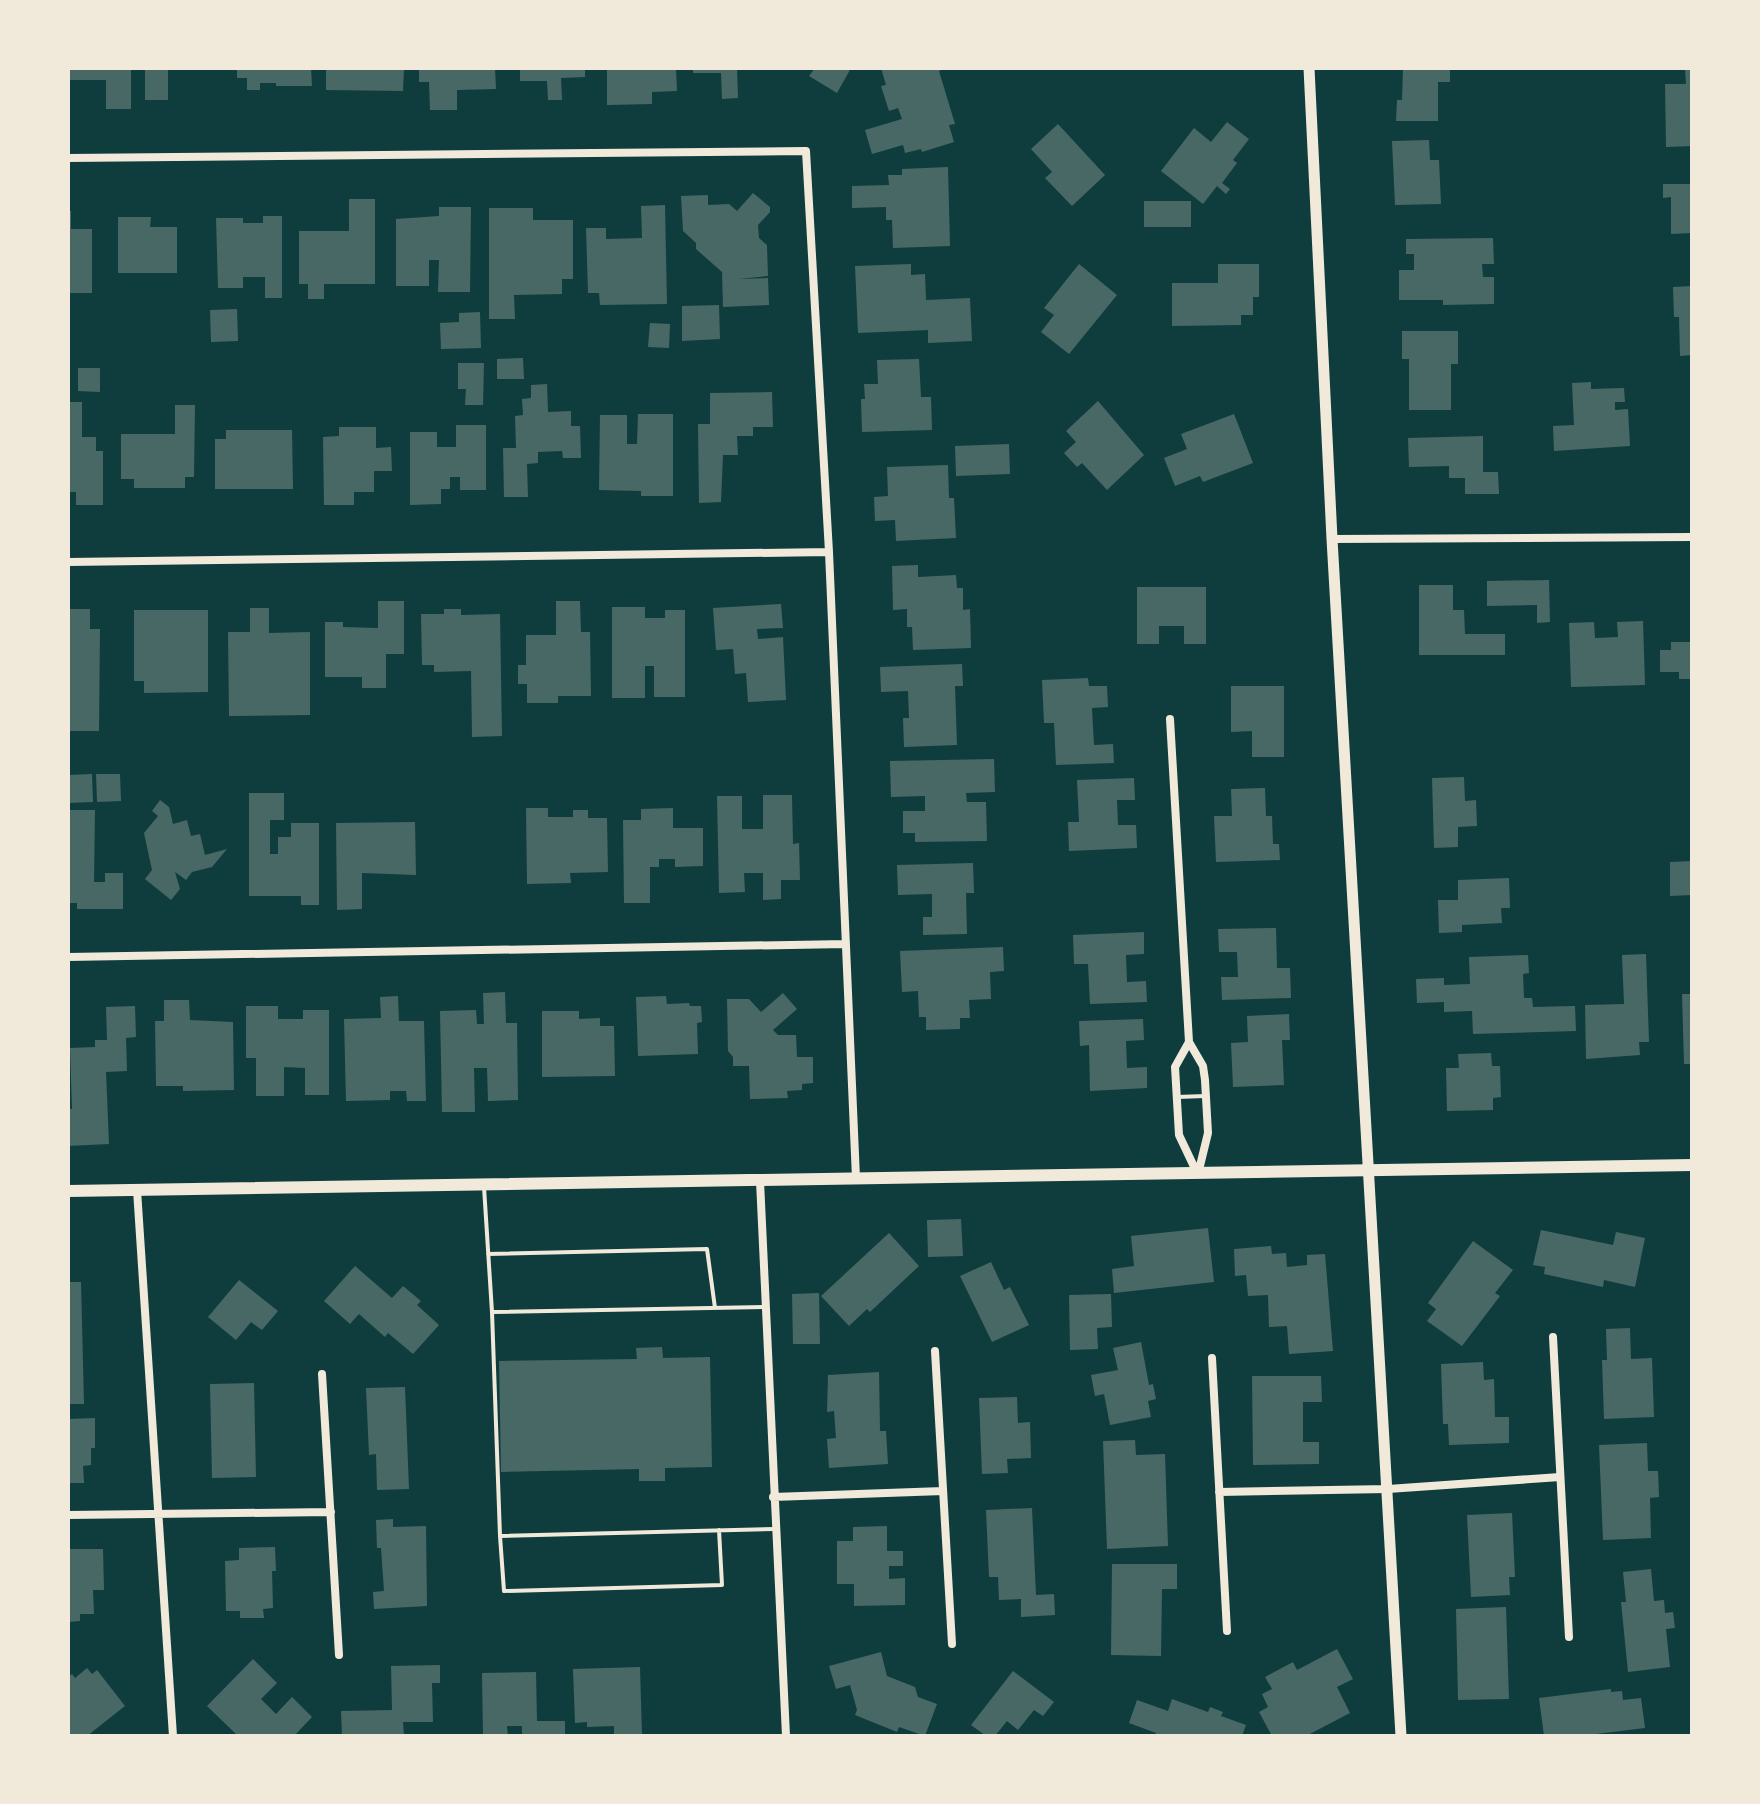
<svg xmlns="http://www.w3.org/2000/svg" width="1760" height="1804" font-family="Roboto,sans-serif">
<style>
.building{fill:#486865}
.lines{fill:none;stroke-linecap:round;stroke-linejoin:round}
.service{stroke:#f1e9da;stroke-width:4}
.minor{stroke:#f1e9da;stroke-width:8}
.tertiary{stroke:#f1e9da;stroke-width:11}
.secondary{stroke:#f1e9da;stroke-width:12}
</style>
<rect width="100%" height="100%" fill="#0f3d3e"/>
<path class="building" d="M68,68H131V109H106V80H68Z
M145,68H168V100H145Z
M237,68H311L312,86H276V83H260V90H247V78H237Z
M326,68H404L403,91L326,90Z
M419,68H495L496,89L457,90V110H430L429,82H419Z
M520,68H585V77L561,78L562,100H548L547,81H520Z
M607,68H676L677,91L652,92V104L607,105Z
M693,68H737L738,98L722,99L721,73H693Z
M815,68H851L837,93L809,76Z
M881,68H946L939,71L955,124L949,125L954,142L922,152L921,149L905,153L903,145L872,154L865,130L902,119L898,108L889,111L881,86L886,85Z
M1403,68H1450V82H1438V121H1396L1397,100H1402Z
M1685,69H1692V146L1666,147L1665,84H1686Z
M1227,122L1249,139L1233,160L1237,163L1222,183L1230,189L1226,194L1217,186L1203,204L1161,171L1194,128L1211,142Z
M1058,124L1105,175L1072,206L1045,178L1052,172L1031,149Z
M1429,140L1430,160H1439L1441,204L1395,205L1392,141Z
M948,167L950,246L893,248L892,220H886V207L852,208V186L889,185L888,175H902V169Z
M1663,184H1692V233L1671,234V197L1663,198Z
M753,193L770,207V212L758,225L759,238L767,245L768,276L738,279L768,278L769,305L723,307L722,272L696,249V243L683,231L681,196L708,195V205L729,204L737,211Z
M349,199H375V284H324V299H308V284H299V231H349Z
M1144,201H1191V227H1144Z
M665,205L667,304L600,305L599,293H588L586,228H606V239L642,238L641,206Z
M439,207H471L470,292H438L439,260H429V286H396V219L439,216Z
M489,208H533V220H573V279H562V294L514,295L515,319H489Z
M68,211H71V229H92V293H68Z
M263,216H282V298H265V277H243V288H218L216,218H243V223H263Z
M118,217H151L150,227H177V273H118Z
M1493,238L1494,264H1482L1483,277H1494V304L1443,305V300H1399V270H1414V254H1406V239Z
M911,264V275L925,274L926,300L970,298L972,341L928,343V330L858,333L855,266Z
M1079,264L1117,295L1069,354L1041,332L1054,315L1044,308Z
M1218,264H1259V297H1253V315H1241V325L1172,326V283H1218Z
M1692,286V355L1680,356L1679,317H1674L1673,287Z
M719,305L720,339L682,341V306Z
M237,309L238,341L211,342L210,310Z
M480,312L481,348L441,349L440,323L459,322V313Z
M650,323L670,324L669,348L648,347Z
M1402,331H1458V364H1451V410H1409V359H1402Z
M523,358L524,379H497V359Z
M919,359L921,397H931L932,430L862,432L861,399H865L864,384H878L877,360Z
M458,363H484L483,405H465L466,389H458Z
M78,368H100V392L78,391Z
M1591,382V389L1624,388L1625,402H1615V410L1628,409L1630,446L1554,451L1553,426L1574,425L1572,383Z
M547,384L548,412L571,411V426H580L581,458H563L562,451L538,452V463L527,464L528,497H504L503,448H516L515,416L523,415L522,399L531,398V385Z
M772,392L773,427H753V436H737L738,455H723L721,502L699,503L698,424H710V393Z
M1098,401L1144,455L1107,490L1082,463L1077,467L1064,453L1076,442L1066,431Z
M68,402H82V437H96V451H103V505H76V492H68Z
M175,405H195L194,477H185V488H134V479H121V434H175Z
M638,414H673V496H641V491L599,490L600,415H627V444H637Z
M1234,414L1253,463L1203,482L1200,476L1175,486L1164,458L1187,449L1181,434Z
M456,425H486V490H460V477H450V489H441V504L410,505V432H437V447H456Z
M339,427H376V448L391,447L392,471H374V492H354V505H324L323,437L339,436Z
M226,430H292L293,489H215V439H226Z
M1483,436V472H1498L1499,494H1465V478H1449V466L1409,467L1408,438Z
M1009,444L1010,474L956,476L955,446Z
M948,465L949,498H954L956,538L896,541L895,520L875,521L874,497L888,496L887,467Z
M918,565V577L956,575L957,588H963V610L970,609L971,648L913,650L912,627H907V609L893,610L892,566Z
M1549,580L1550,622L1537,623V605L1487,606V581Z
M1419,585H1453V610H1464L1465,634H1505V655H1419Z
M1137,587H1206V644H1184V626H1159V644H1137Z
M378,601H404V654H386V688H362V677H325V622H343V627L378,628Z
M556,601H580L581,632H590L591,696H558V703H527V684H518V665H526V635H556Z
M781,604L783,628L757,629L758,639L783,637L786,700L748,702L746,673L735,674L733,649L716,650L713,608Z
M612,607H645V618H665V610H685V697H654V666H645V698H612Z
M250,608H269V633L310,632V715L229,716L228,632H250Z
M68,609H90V629H100L99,731H70L68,724Z
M444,609H461V615L500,614L502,736L472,737L471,671L434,672V665H422L421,614H444Z
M134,610H208V692L144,693V681H134Z
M1643,621L1645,685L1571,687L1569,623L1594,622L1595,638L1618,637L1617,622Z
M1671,642H1692V679H1679V672H1660V650H1671Z
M962,664L963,686H955L957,745L904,747L903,718H909L908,691L881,692L880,667Z
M1088,678L1089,686H1107L1108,707L1092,708L1094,745L1113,744L1114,763L1056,765L1054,723H1044L1042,680Z
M1231,686H1284V757H1252V731L1231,732Z
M994,759L995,792L966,793L967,802H986L987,841L915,842V833H903V811H925V796L891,797L890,761Z
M92,774L93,802L68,803V775Z
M96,774H120L121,801L97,802Z
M1464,777L1465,801L1476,800L1477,826L1458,827V847L1434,848L1432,778Z
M1134,778L1135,800H1117L1118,825H1136L1137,848L1069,851L1068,822H1079L1077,780Z
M1265,788L1266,816H1272L1273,844H1279L1280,860L1216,862L1214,816H1232L1231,789Z
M249,793H284V820H270V854H278V837H291V823H319V905H301V896H249Z
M763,795H792L793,844L799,843L800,880H781V899L763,900V873H744L745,892L719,893L717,796H742V829H763Z
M160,800L169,807L173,824L187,820L191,836L200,834L205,855L227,849L212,867L192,872L186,880L175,872L180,889L171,900L145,879L152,870L144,833L158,816L152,811Z
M526,808H548V817H573V810H588V818H607L608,872L570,873L571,883L527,884Z
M673,808V828H703V866L675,867V859H659V867H650V903H624L623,820H641V809Z
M68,810H95L94,882H105V873H123V909H77V903H68Z
M415,822L416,875L362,873V909L337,910L336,823Z
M1692,861V895L1670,896V862Z
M973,863L974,893H966L967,934L923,935V917H932V894L898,895L897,865Z
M1509,878L1510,908H1501L1502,923L1462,925V932L1439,933L1438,900H1458V880Z
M1276,928L1277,968H1290L1291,998L1222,1000L1221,977H1238L1237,952H1219L1218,929Z
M1144,932V954L1126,955L1127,982L1146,981L1147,1002L1090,1004L1088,964H1074L1073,935Z
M1003,947L1004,971L990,972L991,999L969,1000L970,1018H960V1029L926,1030V1017H919L918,991L902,992L900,951Z
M1646,954L1649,1042H1639L1640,1055L1586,1059L1585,1005L1624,1004L1622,955Z
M1528,955L1529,973L1523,974L1524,998H1532L1533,1007L1575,1006L1576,1031L1473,1034L1472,1011L1444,1012V1002L1417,1003L1416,979L1444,978V985L1470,984L1469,957Z
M505,992L506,1023H517L518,1100L488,1101L487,1068H474L475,1112H442L440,1011L476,1010L477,1024H484L483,993Z
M783,993L797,1009L773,1030L778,1035H796L797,1057H813V1083L802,1084V1090L787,1091L788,1098L750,1099L749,1066H733V1057L728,1051L727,999H749L761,1012Z
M1682,994H1692V1064H1684Z
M398,996L399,1021H424L426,1101H407L406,1091H390V1100L346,1101L344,1019L381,1018L380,997Z
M666,996L667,1004L689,1003L690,1006H701L702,1022L697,1023L698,1054L638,1056L636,997Z
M164,1000H189L190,1020L233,1022L234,1090L183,1091V1086H156L155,1021H164Z
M135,1006L136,1037L126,1038L127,1071L106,1072L109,1144L68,1146V1109H72L70,1048L95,1047V1040H107L106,1007Z
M246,1006H278V1019H303V1010H329V1095H305V1068L284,1067V1096H256V1058H246Z
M542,1011H579V1019L600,1018V1026H614L615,1076L542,1077Z
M1289,1014L1290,1040H1282L1284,1085L1233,1087L1231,1043L1248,1042L1247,1016Z
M1143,1019L1144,1040L1126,1041L1127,1068L1147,1067V1088L1090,1091L1089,1045L1080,1046L1079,1021Z
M1491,1053L1492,1066H1500L1501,1097L1493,1098V1110L1447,1111L1446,1068H1459L1458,1054Z
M961,1219L963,1256L928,1257L927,1220Z
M1208,1228L1214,1282L1114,1293L1112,1269L1134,1266L1131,1236Z
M1541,1230L1613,1245L1616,1232L1645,1238L1635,1287L1604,1280L1603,1287L1544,1274L1545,1267L1533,1265Z
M889,1233L919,1266L870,1312L867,1309L849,1326L821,1296Z
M1473,1241L1513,1270L1495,1293L1500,1296L1462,1346L1427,1321L1436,1309L1428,1303Z
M1271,1246L1272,1254L1286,1253L1287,1267L1307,1265V1255L1325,1254L1333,1351L1289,1354L1287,1326L1269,1327L1268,1295L1248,1296L1246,1275L1235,1276L1234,1249Z
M991,1262L1004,1290L1010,1287L1029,1325L992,1342L960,1276Z
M355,1266L392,1298L403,1286L421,1301L417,1305L439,1325L413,1354L388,1333L385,1337L359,1314L350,1324L324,1301Z
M239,1280L278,1311L262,1330L251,1322L236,1340L208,1317Z
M68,1282H81L84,1404H68Z
M819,1293L820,1344H793L792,1294Z
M1111,1294L1112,1327L1097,1328L1098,1349L1070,1350L1069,1295Z
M1630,1328L1631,1359L1652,1358L1654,1417L1604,1419L1602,1360H1607L1606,1329Z
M1141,1342L1149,1385L1153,1384L1156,1399L1148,1401L1151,1417L1110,1425L1104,1394L1095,1396L1091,1375L1118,1370L1113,1348Z
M662,1347L663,1358L710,1357L712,1467L665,1468V1481H639V1469L501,1472L499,1361L637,1359L636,1348Z
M1483,1362L1484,1380L1494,1379L1495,1417H1509V1443L1449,1445L1448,1424H1443L1441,1364Z
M879,1372L880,1431H886L888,1464L829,1468L827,1439L836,1438L834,1411L827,1412L828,1375Z
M1252,1376H1321L1322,1402H1303V1442H1319V1464L1253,1465Z
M254,1383L256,1477L212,1478L210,1384Z
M405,1387L409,1489L377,1490L376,1454L369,1455L366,1388Z
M1017,1397L1018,1423L1030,1422L1031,1458L1007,1459L1008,1473L982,1474L979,1398Z
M95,1418V1448H91V1465L83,1466L84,1483H68V1419Z
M1135,1440L1136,1455L1165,1454L1168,1546L1107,1549L1103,1441Z
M1647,1443L1648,1471H1658L1659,1497L1650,1498L1651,1538L1603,1540L1599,1445Z
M1032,1508L1036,1595L1054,1594L1055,1615L1021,1617V1599L999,1600L998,1577H989L986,1510Z
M1512,1513L1515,1577H1509L1510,1595L1471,1597L1467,1515Z
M393,1519V1527L426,1526L427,1606L374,1609L373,1592L384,1591L381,1548H377L376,1520Z
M887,1526V1551H903V1566H889V1579L905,1578V1605L854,1606V1584H837V1541H853V1527Z
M275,1547L276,1571H272L273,1608L263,1609L264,1618H240V1611H226L225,1561L239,1560V1548Z
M68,1549H103L104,1590H93L94,1614H80V1621L68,1622Z
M1112,1564H1177V1589H1162L1161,1656L1111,1655Z
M1651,1569L1654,1601L1664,1600L1665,1613L1673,1612L1675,1628L1666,1629L1670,1667L1628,1672L1621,1602H1626L1623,1572Z
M1506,1607L1509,1699L1458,1700L1456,1609Z
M1337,1649L1353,1679L1337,1687L1350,1713L1306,1736H1272L1259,1712L1268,1707L1262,1694L1272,1689L1265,1677L1293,1662L1297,1670Z
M881,1652L887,1676L915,1687L918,1697L937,1704L925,1736L899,1727L897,1732L855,1715L857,1710L850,1685L836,1689L829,1666Z
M253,1659L277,1683L261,1699L276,1714L292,1697L312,1717L294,1736H238L207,1706Z
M440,1665V1683H432L433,1722H403L404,1736H342L341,1711L392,1710L391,1666Z
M640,1667L642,1736H614V1726L587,1727V1722L575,1723L573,1669Z
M87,1668L92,1674L97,1670L125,1706L87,1736H68V1677L72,1674L75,1678Z
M1013,1671L1054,1702L1043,1716L1034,1710L1018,1730L1007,1721L995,1736H986L971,1725Z
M536,1672L537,1721H565V1736H522V1726H507L508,1736H483L482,1673Z
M1611,1689V1692L1622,1691L1623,1700L1641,1698L1645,1728L1580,1736H1544L1539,1698Z
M1172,1699L1208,1712L1210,1707L1223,1712L1221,1716L1246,1725L1242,1736H1154L1156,1733L1129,1723L1137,1700L1168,1711Z"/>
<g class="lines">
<path class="service" d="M1177,1097L1205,1096
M484,1187L492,1312
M488,1254L707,1249L715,1308
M765,1307L492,1312L500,1536L775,1529
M500,1536L504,1591L722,1585L719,1530"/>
<path class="minor" d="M68,158L806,151L829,552L856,1178
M1332,539L1692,537
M68,562L829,552
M1170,719L1189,1042L1203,1066L1205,1080L1208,1133L1198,1174
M68,957L846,944
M1189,1042L1175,1067L1179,1135L1197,1173
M760,1181L786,1736
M137,1190L173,1736
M1553,1337L1569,1637
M935,1351L952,1644
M1212,1358L1227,1631
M322,1374L339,1655
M1219,1492L1388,1489L1560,1477
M773,1497L943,1491
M68,1515L331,1512"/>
<path class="tertiary" d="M1309,68L1332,539L1401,1736"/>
<path class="secondary" d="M68,1191L1692,1165"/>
</g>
<rect width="1760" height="1804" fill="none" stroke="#f1e9da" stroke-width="140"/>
</svg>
